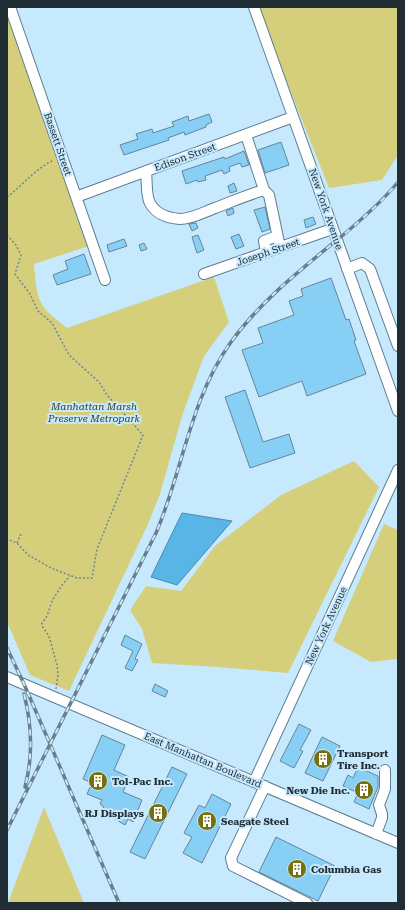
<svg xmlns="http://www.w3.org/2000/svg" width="405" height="910" font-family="'Roboto Serif',serif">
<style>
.green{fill:#d5cf7c}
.water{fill:#58b5e5;stroke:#478cb0}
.building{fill:#88cff5;stroke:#658598}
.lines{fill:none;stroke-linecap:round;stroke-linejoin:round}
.minor-casing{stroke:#5d7d8f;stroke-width:12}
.path{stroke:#708796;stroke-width:1.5;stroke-dasharray:2 2;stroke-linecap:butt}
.minor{stroke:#fff;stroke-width:10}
.rail-casing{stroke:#687e8c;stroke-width:3.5}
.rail{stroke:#c6e9fe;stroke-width:2;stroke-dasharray:6;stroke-linecap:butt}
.labels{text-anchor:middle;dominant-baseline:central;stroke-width:4;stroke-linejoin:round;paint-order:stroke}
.street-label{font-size:10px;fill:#202d35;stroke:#c6e9fe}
.park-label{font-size:10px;font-style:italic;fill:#3d3a14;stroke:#c6e9fe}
.poi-label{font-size:10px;font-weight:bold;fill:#202d35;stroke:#c6e9fe;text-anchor:start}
</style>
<rect width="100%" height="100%" fill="#c6e9fe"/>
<path class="green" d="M263,7H398V155L382,180L329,188L258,9Z
M7,11L89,246L34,264C36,282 35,301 50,314C55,319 61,323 67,328L214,277L229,322L204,356L182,416L160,494L148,524L69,691L30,675L7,622Z
M354,461L379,487L288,673L218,667L152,663L142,629L130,610L146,586L181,591L215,546L281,495Z
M384,524L398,530V659L371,662L333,641Z
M44,807L84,903H8Z"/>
<path class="water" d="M182,513L232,521L177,585L151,577Z"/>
<path class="building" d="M209,114L212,122L206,125V127L185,135L184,132L168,138L169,140L124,155L120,145L138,139L136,134L152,129L153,133L174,126L172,122L188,116L189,121Z
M281,142L289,165L265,173L258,150Z
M244,151L249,165L242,167L240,163L229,167L230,171L224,174L222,170L205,176L206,180L198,182L197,180L186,184L182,171L224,157L225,159Z
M234,183L237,191L230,193L228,186Z
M265,207L270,229L262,232L254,210Z
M233,208L234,213L228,216L226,211Z
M313,217L316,224L306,228L304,220Z
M196,223L198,228L192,231L189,224Z
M239,234L244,246L236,249L231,237Z
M198,235L204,250L197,253L192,237Z
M124,239L127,246L109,252L107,245Z
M144,243L147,249L141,251L139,245Z
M84,254L91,274L57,285L53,275L68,269L65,261Z
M331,278L346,320L349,319L356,340L354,341L366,374L307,396L302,381L259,397L242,350L263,343L258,328L294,315L289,301L303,296L301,289Z
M245,390L263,442L289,434L295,453L250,468L225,397Z
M125,635L142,644L135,659L138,660L132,671L125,668L133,651L121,645Z
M155,684L168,691L165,697L152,691Z
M299,724L311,730L300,750L303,751L294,768L280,761Z
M102,735L125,745L114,770L129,777L123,792L142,800L133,822L128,819L125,825L107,814L102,805L100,804L102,800L87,794L92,783L83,779Z
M322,737L340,746L323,781L305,773Z
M172,767L187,774L145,859L130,852Z
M358,767L378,776V787L369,809L354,802L358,793L343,786L348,775L353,778Z
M212,794L231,804L202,863L183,853L192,837L184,833L199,805L205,808Z
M276,837L335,866L318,901L259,872Z"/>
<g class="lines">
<defs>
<path id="minor" d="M10,7L105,280
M254,7L398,411
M146,171C147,180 146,192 149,201C154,213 167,218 180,219C192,219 204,212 215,208C231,202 247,195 264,190L246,135
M264,190L269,195L280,247
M76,197L293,117
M266,252L264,241L277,236
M347,269L362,263L370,269L398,346
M204,274L332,229
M7,677L398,843
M254,782L398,470
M265,786L231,858L233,866L307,903
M376,834L382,818V814L379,805L385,789V770"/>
</defs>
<use href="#minor" class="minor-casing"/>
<path class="path" d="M7,197C23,185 36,168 54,160
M7,235L16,245L21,255L15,274L30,294L38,311L52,323L69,355L99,382L107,395L143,435L97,549L92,578H77L51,568L28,555L17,543L7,539
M17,543L21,534
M56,689L58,675L57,665L49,636L42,626V623L47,616L52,601L62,585L70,576"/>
<use href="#minor" class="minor"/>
<defs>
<path id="rail" d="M7,648L24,684L119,903
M24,694C32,725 33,757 25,787
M7,830L156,533C183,470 190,399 231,342C260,302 299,271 337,240C359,222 380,204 398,182"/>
</defs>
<use href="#rail" class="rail-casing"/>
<use href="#rail" class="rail"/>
</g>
<defs>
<symbol id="building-disc" viewBox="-11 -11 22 22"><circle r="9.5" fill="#766f0f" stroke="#c6e9fe"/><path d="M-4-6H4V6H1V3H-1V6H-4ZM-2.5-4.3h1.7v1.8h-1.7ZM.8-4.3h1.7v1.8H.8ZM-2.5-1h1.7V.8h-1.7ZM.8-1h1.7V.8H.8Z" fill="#fff"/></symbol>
</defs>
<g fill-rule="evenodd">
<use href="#building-disc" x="312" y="748" width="22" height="22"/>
<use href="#building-disc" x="87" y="770" width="22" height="22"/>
<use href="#building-disc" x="353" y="779" width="22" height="22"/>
<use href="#building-disc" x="147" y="802" width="22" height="22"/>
<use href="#building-disc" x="196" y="810" width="22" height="22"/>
<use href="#building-disc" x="286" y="858" width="22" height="22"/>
</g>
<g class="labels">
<g class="street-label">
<text transform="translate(58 144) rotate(71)">Bassett Street</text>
<text transform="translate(185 157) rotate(-20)">Edison Street</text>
<text transform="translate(326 209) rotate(71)">New York Avenue</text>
<text transform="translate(268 252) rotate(-19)">Joseph Street</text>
<text transform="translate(326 626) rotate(-65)">New York Avenue</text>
<text transform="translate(203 760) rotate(23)">East Manhattan Boulevard</text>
</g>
<g class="park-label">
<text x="94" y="406">Manhattan Marsh<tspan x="94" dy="12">Preserve Metropark</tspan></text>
</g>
<g class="poi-label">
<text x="337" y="753">Transport<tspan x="337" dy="12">Tire Inc.</tspan></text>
<text x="112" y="781">Tol-Pac Inc.</text>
<text x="350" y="790" text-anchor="end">New Die Inc.</text>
<text x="144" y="813" text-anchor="end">RJ Displays</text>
<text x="221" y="821">Seagate Steel</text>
<text x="311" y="869">Columbia Gas</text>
</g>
</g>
<rect width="405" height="910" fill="none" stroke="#202d35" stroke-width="16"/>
</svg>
